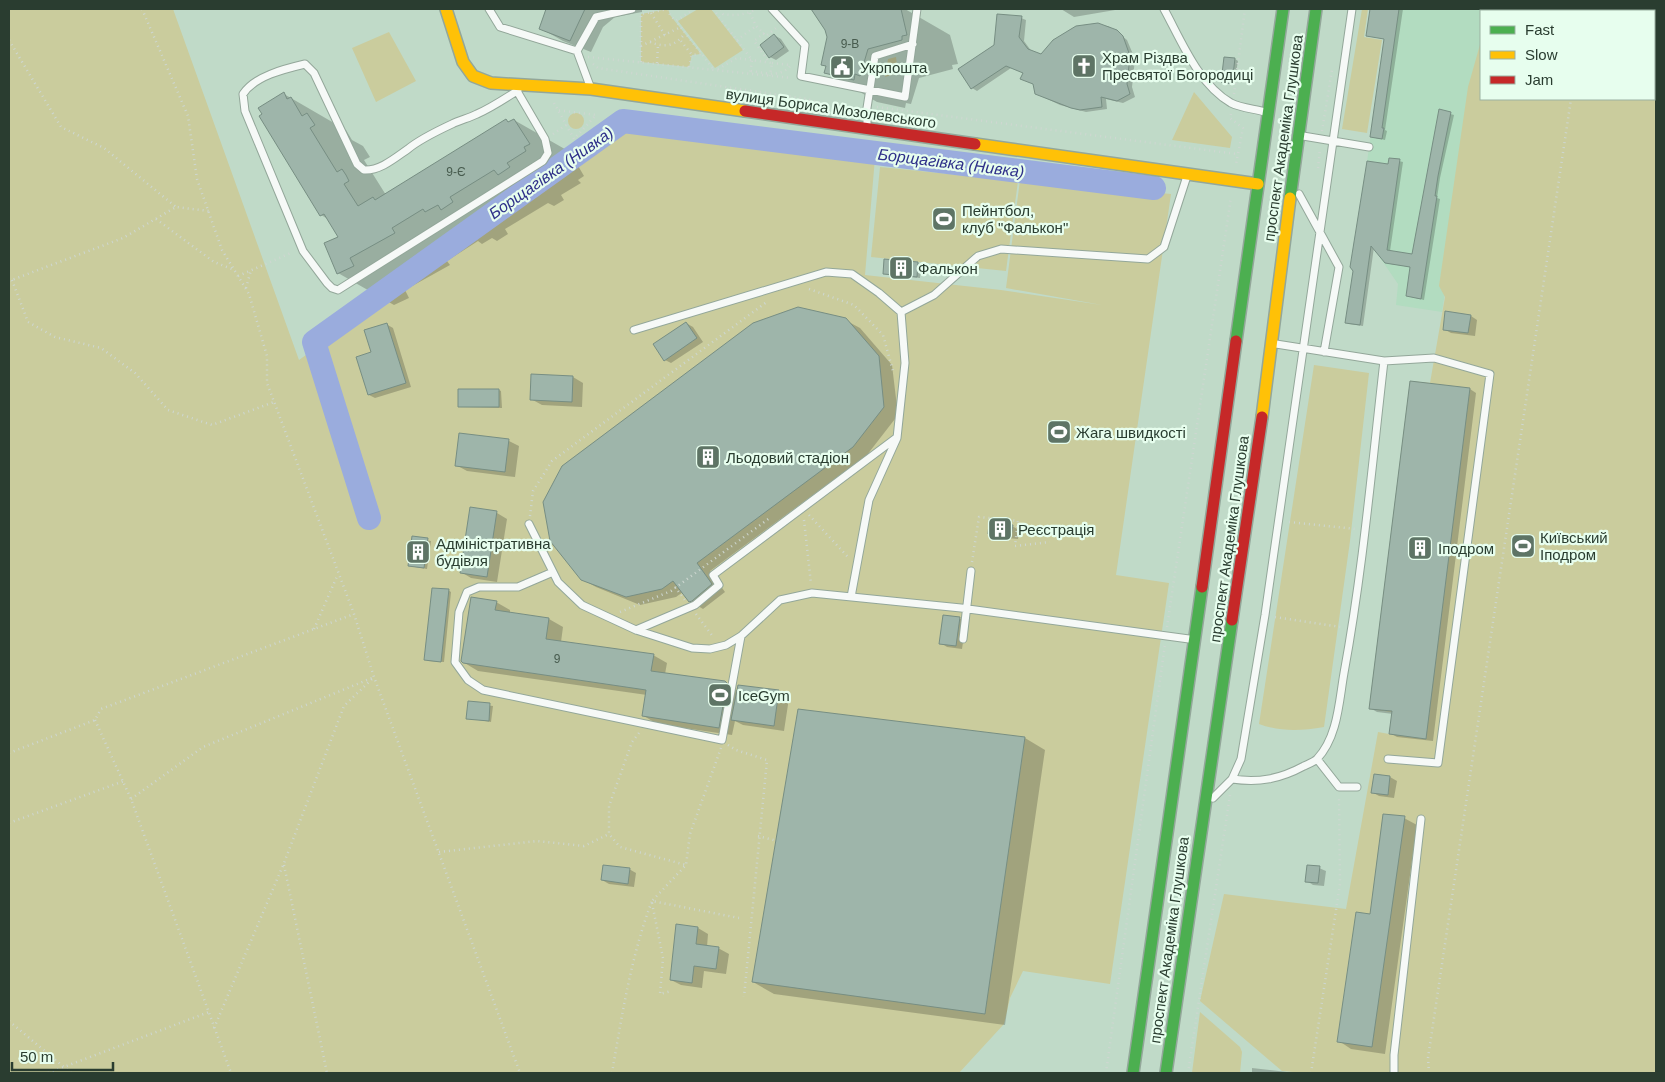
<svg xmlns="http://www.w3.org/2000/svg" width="1665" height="1082" font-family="Arial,sans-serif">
	<rect width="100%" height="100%" fill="#c0dac8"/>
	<!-- built -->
	<path fill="#b2dcc0" d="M1389,9H1493L1492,11H1481V59L1442,312L1396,305L1398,284L1368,240L1356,238Z"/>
	<!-- green -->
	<path fill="#cacc9d" d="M9,9H173L299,360L625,125L875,158L865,275L1001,290L1102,305L1006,288L1020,180L1171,194L1116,575L1169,583L1110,984L1023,971L1010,998L1004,1024L959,1073H9Z
		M668,9L670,15L701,54L692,55L689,67L641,62V14Z
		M698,9H711L743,50L715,68L678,21Z
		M1362,9H1368L1364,37L1382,40L1367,133L1342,129Z
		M1491,9H1656V1073H1304L1282,1071L1200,1001L1224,894L1346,909L1378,732L1389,734L1392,712L1369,709L1410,381L1430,383L1445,297L1439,286L1468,87L1481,41V99H1654V11H1490Z
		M389,32L416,81L376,102L352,48Z
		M896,57L898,73L885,77L888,59Z
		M1194,92L1232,137L1230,148L1172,140Z
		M568 121a8 8 0 1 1 16 0a8 8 0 1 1-16 0Z
		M880,167L1018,181L1006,271L871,257Z
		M1314,365L1369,373L1350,541L1324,727C1301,731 1281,732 1259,724Z
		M1200,1012L1240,1047L1242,1052L1240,1073H1192Z"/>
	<!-- shadow -->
	<path fill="#0003" d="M547,9H642V12L615,17L603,27L591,52L563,41L540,28Z
		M811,9H905L950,35L958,64L952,65L953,69L919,78L911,104L906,103L905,108L877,102L826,72L827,67L822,65L828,37L826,29Z
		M1061,9H1121L1074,17Z
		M1371,9H1403L1385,130L1387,131L1385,140L1371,137L1385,39L1367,35Z
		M1021,18L1026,20L1024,41L1032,52L1041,55L1086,25L1108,26L1113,29L1127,40L1135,59L1132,87L1135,97L1123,103L1106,99L1107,109L1086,112L1060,105L1039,95L1034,90V84L1024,73L1011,68L977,91L972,88L995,45Z
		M774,35L781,39L789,51L776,60L770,57Z
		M1235,59L1238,61L1234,84L1225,83L1222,81Z
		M284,94L346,130L352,140L363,146L370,157L364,160L386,195L506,121L510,123L514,120L570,152L584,176L578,180L581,183L561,195L564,200L554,206L548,203L505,229L508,234L497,241L492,238L482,244L478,241L447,261L450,265L405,290L409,298L394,305L338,273L339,238L328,219L321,215Z
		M1440,111L1454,115L1440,178L1437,198L1440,199L1424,300L1407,296L1411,267L1390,264L1374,247L1363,326L1349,324L1346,322L1390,159L1403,162L1390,251L1413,255Z
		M918,263L921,265L920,278L884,274Z
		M1471,316L1477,320L1475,336L1451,333L1444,329Z
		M845,320L860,328L892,365L898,415L867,455L710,571L725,592L703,609L690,601L683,592L676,597L640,605L596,587L582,579Z
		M686,323L693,327L703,342L671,363L665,360Z
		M386,324L393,328L411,387L375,398L369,395L372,353Z
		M573,377L583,383L582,407L542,405L531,399Z
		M1470,389L1476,393L1433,741L1397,737L1390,733L1393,714L1377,712L1370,708Z
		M499,390L501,391L502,408L459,407Z
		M509,441L519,446L515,477L467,471L456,465Z
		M471,509L497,513L507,519L497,582L471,578L461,572Z
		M1012,526L1019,530L1018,539L996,537L989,533Z
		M413,538L431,541L427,569L409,566Z
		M448,590L451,592L444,662L428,661L426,659Z
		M496,602L510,610V614L549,619L563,627L561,642L653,655L667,663L665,674L727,684L738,691L779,692L789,698L784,731L743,725L735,721L732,735L657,724L644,716L647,695L478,671L463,662Z
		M959,618L966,622L962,649L947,647L941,643Z
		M469,703L493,706L491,722L467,718Z
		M1025,738L1045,750L1005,1025L774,994L753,982Z
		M1375,775L1390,777L1397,781L1394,798L1379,796L1372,792Z
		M1404,818L1417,825L1385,1054L1351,1049L1339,1041L1371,915Z
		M1319,868L1326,871L1324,886L1313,885L1307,881Z
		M629,869L636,873L634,887L609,884L602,880Z
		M677,926L698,928L708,934L707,947L718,948L729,954L726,974L704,971L702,988L681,985L671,980Z
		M1252,1068L1295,1073H1252Z"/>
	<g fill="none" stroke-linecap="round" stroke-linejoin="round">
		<!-- river -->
		<path stroke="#9aacdd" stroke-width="24" d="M369,518L314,342L623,121L1154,188"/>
	</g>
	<!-- building -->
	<path fill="#9eb5aa" stroke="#778e83" d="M546,9H585L570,41L539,29Z
		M811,9H901L907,35L902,36V40L868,49L860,76L855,74L854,80L824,73L826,66L821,65L827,37L825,30Z
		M1370,9H1399L1382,128H1384L1382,139L1370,137L1384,39L1366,36Z
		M997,14L1022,16L1019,37L1028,49L1041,54L1053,40L1076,26L1098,23L1117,30L1123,36L1130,56L1127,84L1130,94L1117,101L1101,97L1102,107L1080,110L1071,108L1035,94L1033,84L1020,79L1023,73L1006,66L971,89L958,69L994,45Z
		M774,34L784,47L769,58L760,45Z
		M1224,57L1235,58L1232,84L1221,82Z
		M284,92L287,99L291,97L302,116L307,113L315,125L310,128L337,172L342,169L346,175L349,181L344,184L358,206L373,197L375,200L506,119L508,122L514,119L530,144L524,147L526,151L507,163L510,167L498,175L494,170L450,197L453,202L441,210L438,205L425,212L423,209L392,228L395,233L350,258L354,266L337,274L324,243L338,237L324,214L320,216L259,116L262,114L258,108Z
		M1439,109L1451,112L1438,176L1435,196H1437L1421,299L1406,296L1410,267L1385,263L1371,246L1360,325L1345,323L1353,271L1350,267L1367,161L1388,164L1389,158L1400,159L1387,250L1412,254Z
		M884,259L918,262L917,277L883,274Z
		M798,307L846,318L879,356L884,407L853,447L697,563L712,584L692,601L689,602L673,581L662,589L626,597L581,580L550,541L543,502L562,466L753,323Z
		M1445,311L1471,315L1468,333L1443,330Z
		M686,322L697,338L664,361L653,344Z
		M387,323L406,383L368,395L356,357L371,352L364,330Z
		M531,374L573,376L572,402L530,400Z
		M1410,381L1470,388L1426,739L1389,734L1392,711L1369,709Z
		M458,389H499V407H458Z
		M459,433L509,439L505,472L455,466Z
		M470,507L497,511L487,577L460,573Z
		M989,523L1013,525L1011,536L988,534Z
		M412,536L428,538L424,568L408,566Z
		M432,588L449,589L441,662L424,660Z
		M471,597L497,601L495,610L549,618L546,639L654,654L651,671L725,681L727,683L719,728L642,716L646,690L463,663L461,661Z
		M943,615L960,617L956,646L939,644Z
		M738,685L779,690L774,726L731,720Z
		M468,701L490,703L489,721L466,719Z
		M798,709L1025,737L985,1014L752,982Z
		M1374,774L1390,776L1388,795L1371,793Z
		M1383,814L1405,816L1372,1047L1337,1042L1356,912L1370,914Z
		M603,865L630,868L628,884L601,880Z
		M1307,865L1320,866L1318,883L1305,882Z
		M676,924L698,927L696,944L719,947L716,969L694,966L692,983L670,980Z"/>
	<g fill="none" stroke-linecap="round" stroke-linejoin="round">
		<defs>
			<path id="lane" d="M489,9L500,27L577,51L596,17L632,9
				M772,9L805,45L801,76L905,97L917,9
				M1164,9C1181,40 1198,84 1231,103C1241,108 1255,109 1265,112
				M577,51L590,86
				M517,91L545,139L548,153L543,161L338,290L332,288L327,283L303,251L245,111L243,94C255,76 284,69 305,64L314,73L357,164L364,170C380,171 395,158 408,149C420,139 437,131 452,124C460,120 469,118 477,114C491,108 504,99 517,91H518
				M867,127V108L875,56L913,44
				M1303,136L1369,147
				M1299,194L1339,267L1324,352
				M901,312L934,295L978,256L1001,249L1148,259L1164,247L1187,176
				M634,330L826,272L852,274L879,293L901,312L905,363L897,438L869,500L851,597
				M1276,344L1384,361L1434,358L1490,374L1438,763L1388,759
				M529,524L558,582L582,605L636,630L692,648L710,649L726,645L741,636L780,600L812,593L961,608L1189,639
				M553,572L518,587H479L467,592L459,612L455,662L468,680L483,690L722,740L741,636
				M636,630L695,605L719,585L713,575L896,438
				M963,639L971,571
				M1317,759L1339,787H1357
				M1232,779C1259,783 1280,779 1304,766C1308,764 1314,762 1317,759C1338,737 1339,701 1344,673C1363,570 1372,465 1384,361
				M1213,798L1232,779L1241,759L1265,615L1352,9
				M1394,1073V1055L1421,819"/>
			<path id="fast" d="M1290,198L1316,9
				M1236,341L1283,9
				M1133,1073L1202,587
				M1166,1073L1232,620"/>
			<path id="slow" d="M446,9L463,62L473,76L491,83L591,89L745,111
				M975,144L1258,184
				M1262,417L1290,198"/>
			<path id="jam" d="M745,111L975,144
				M1202,587L1236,341
				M1232,620L1262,417"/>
		</defs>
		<!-- lane casing -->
		<use href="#lane" stroke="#93a79a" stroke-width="9"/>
		<!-- fast casing -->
		<use href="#fast" stroke="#93a79a" stroke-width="14"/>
		<!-- slow casing -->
		<use href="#slow" stroke="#93a79a" stroke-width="14"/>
		<!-- jam casing -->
		<use href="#jam" stroke="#93a79a" stroke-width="14"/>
		<!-- path -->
		<path stroke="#ced7d1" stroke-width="2.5" stroke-dasharray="1 4" stroke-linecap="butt" d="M142,9L188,116L197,179L222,250L249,294L267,356V383L354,614L374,677L520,1073
			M668,9L670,15L676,21
			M694,9L676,21L714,70
			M713,9L752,60L750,74
			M721,9L723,14C733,16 747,15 756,9
			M1593,11L1594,9
			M651,13L665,35
			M750,13L756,26L766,36L776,28
			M764,33L754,41L769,62
			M9,40L61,127L104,148L176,207
			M737,40L756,26
			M681,41L692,55
			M650,42C665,48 676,46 685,33
			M641,46L681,27
			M588,57L792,78
			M641,62V14L668,9
			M657,63L658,45
			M772,63L790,65
			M593,64L598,68L807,99L825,104
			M689,67L692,55L701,54
			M718,69L737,58L772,63L770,76
			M751,71C765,73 781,78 791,65
			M1234,94L1245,9
			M554,103L574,139L596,115L557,110
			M877,107L1237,154
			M1231,114L1230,118L1243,128L1236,164
			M1322,131L1332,70
			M553,134L566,125
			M1318,168L1320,149
			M156,219L214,262L232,269
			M238,276L293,252
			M12,280L28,322L55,337L101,348L135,373L168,410L212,425L274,402
			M9,281L123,238L176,207L209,211
			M246,288L251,270
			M809,289L854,305L883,335L893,371
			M809,515L848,557
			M530,516L533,491L552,461L768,301
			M804,520L811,584
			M1289,522L1356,529
			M972,562L979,517L1018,521L1015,546L1050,542
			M675,587L685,600
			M620,612L671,591L771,517
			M696,614L714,638
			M1275,617L1341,627
			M1167,627L1231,197
			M314,629L338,574
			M95,720L131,799L231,1073
			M639,733L632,742L609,806V834L620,847L686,865
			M728,745L736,750L767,760L744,997
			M721,748L690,834L686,865L652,901L739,918
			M9,753L95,720L101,709L354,614
			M131,799L203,747L372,678
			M9,823L124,781
			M758,836L777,841
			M439,852L537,841L584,846L609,834
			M284,865L327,1073
			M652,903L663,958L660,994L671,991
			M9,1021L71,1073
			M214,1028L284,863L344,706L374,677
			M48,1073L209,1012
			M612,1073C622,1015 631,956 652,901
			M1106,1073L1165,644
			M1188,1073L1230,795
			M1311,1073L1340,884L1339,797
			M1429,1073L1428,1058L1571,99"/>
		<!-- lane -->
		<use href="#lane" stroke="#f6f9f7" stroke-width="7"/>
		<!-- fast -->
		<use href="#fast" stroke="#4caf50" stroke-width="11"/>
		<!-- slow -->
		<use href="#slow" stroke="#ffc107" stroke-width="11"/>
		<!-- jam -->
		<use href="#jam" stroke="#c62828" stroke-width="11"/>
	</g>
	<!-- icons -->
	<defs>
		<symbol id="church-square" viewBox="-11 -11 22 22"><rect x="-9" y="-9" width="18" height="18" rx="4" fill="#5e7465" stroke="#e7feee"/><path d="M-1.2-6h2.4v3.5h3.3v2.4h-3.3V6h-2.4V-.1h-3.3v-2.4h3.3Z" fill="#fff"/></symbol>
		<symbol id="civic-square" viewBox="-11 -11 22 22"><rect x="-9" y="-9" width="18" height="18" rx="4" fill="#5e7465" stroke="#e7feee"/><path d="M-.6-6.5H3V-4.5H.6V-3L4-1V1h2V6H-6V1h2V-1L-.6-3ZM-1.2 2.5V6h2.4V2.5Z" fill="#fff"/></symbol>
		<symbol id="stadium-square" viewBox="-11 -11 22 22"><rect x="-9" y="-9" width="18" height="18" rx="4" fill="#5e7465" stroke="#e7feee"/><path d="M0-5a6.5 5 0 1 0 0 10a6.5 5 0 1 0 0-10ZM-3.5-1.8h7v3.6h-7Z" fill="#fff"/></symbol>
		<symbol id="building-square" viewBox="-11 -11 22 22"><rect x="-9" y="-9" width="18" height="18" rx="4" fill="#5e7465" stroke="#e7feee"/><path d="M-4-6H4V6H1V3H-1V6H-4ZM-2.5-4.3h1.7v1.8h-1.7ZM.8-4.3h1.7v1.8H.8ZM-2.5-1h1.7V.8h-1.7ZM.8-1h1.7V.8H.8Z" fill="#fff"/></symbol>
	</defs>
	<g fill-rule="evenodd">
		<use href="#church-square" x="1070" y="52" width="28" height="28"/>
		<use href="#civic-square" x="828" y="53" width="28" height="28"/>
		<use href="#stadium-square" x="930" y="205" width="28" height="28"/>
		<use href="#building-square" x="887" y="254" width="28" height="28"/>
		<use href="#stadium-square" x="1045" y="418" width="28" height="28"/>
		<use href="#building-square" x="694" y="443" width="28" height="28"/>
		<use href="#building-square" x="986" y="515" width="28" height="28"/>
		<use href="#stadium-square" x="1509" y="532" width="28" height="28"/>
		<use href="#building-square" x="1406" y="534" width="28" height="28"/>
		<use href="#building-square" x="404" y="538" width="28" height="28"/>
		<use href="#stadium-square" x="706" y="681" width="28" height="28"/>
	</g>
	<g text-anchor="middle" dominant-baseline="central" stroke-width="4.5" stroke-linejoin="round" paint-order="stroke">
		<!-- number labels -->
		<g font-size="12" fill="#475b4e">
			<text x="850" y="44">9-В</text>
			<text x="456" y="172">9-Є</text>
			<text x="557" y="659">9</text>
		</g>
		<!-- poi labels -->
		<g font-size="15" fill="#2a3d30" stroke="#e7feee" text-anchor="start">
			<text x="1102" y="57">Храм Різдва<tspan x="1102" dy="17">Пресвятої Богородиці</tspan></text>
			<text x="860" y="67">Укрпошта</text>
			<text x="962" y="210">Пейнтбол,<tspan x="962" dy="17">клуб "Фалькон"</tspan></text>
			<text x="918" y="268">Фалькон</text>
			<text x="1076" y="432">Жага швидкості</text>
			<text x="726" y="457">Льодовий стадіон</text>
			<text x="1018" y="529">Реєстрація</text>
			<text x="1540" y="537">Київський<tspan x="1540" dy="17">Іподром</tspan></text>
			<text x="436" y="543">Адміністративна<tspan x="436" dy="17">будівля</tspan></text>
			<text x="1438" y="548">Іподром</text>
			<text x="738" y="695">IceGym</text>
		</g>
		<!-- street labels -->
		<g font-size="15" fill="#2a3d30" stroke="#e7feee">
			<text transform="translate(831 108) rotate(8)">вулиця Бориса Мозолевського</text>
			<text transform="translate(1283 138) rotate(-82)">проспект Академіка Глушкова</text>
			<text transform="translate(1229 539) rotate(-82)">проспект Академіка Глушкова</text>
			<text transform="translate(1169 940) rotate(-82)">проспект Академіка Глушкова</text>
		</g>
		<!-- water labels -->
		<g font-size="16" font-style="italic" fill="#2e3089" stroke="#e7feee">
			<text transform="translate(951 163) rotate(7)">Борщагівка (Нивка)</text>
			<text transform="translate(551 173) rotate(-35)">Борщагівка (Нивка)</text>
		</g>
	</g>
	<!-- border -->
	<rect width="1665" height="1082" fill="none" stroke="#2a3d30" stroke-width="20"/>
	<!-- legend -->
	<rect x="1480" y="10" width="175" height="90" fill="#e7feee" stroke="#9bb1a2"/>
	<rect x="1490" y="26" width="25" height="8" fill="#4caf50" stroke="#9bb1a2"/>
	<text x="1525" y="35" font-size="15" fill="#2a3d30">Fast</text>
	<rect x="1490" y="51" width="25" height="8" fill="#ffc107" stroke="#9bb1a2"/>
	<text x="1525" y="60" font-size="15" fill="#2a3d30">Slow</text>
	<rect x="1490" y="76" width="25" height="8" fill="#c62828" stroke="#9bb1a2"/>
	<text x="1525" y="85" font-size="15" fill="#2a3d30">Jam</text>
	<!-- scale -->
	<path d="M12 1062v8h101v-8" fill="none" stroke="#2a3d30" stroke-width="2.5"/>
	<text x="20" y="1062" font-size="15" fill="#2a3d30" stroke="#e7feee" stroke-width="4" paint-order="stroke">50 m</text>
</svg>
